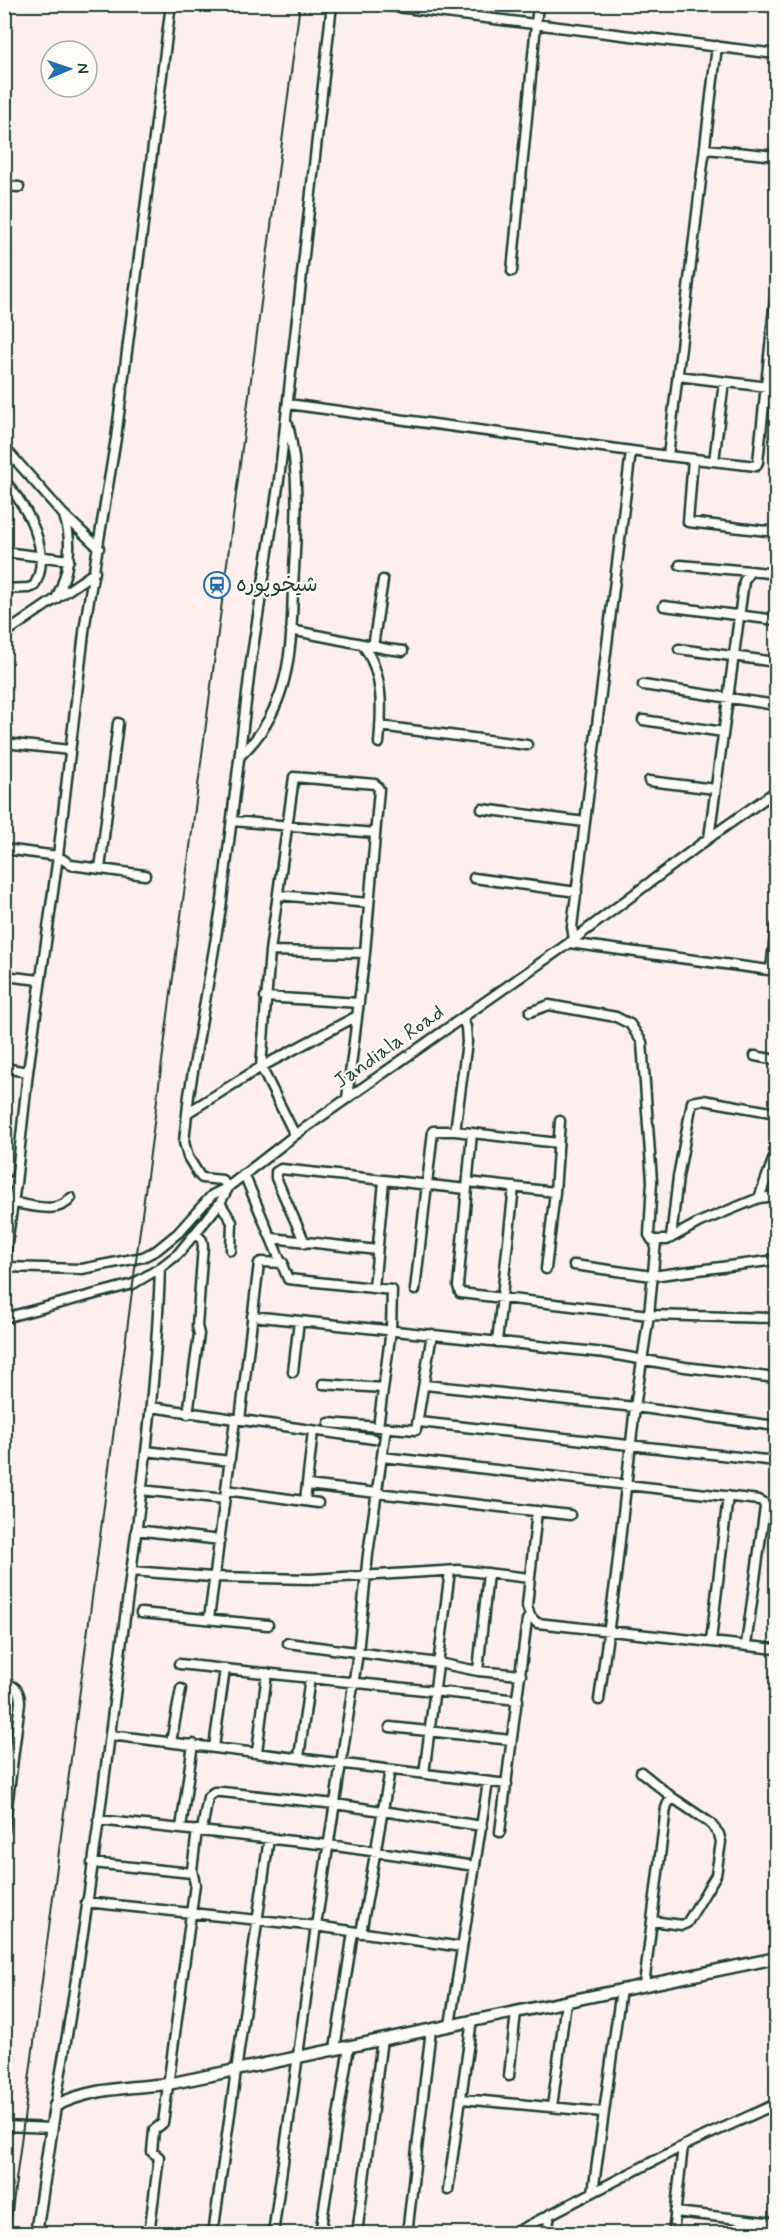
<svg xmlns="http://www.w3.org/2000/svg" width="781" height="2238" font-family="Mynerve,'Playpen Sans Arabic',sans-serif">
	<rect width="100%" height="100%" fill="#fdf0ec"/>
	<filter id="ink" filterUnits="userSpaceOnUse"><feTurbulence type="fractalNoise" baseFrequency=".0167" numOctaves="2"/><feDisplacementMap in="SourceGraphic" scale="12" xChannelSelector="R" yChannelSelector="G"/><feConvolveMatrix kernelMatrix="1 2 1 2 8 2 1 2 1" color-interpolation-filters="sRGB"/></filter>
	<g filter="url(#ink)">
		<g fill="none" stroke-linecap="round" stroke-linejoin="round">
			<defs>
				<path id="minor" d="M373,4L776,54
					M706,149L776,156
					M4,186L19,187
					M4,258H6
					M512,271L538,4
					M678,376L776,388
					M288,404L668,456L756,466L758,462L776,289
					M4,447L63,514L99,548
					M668,456L717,46
					M693,459L688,522L776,532
					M714,461L724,382
					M4,480C26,506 54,552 34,586L28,588L4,589
					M4,552L69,560
					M680,565L750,571
					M56,599C69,572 74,545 64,516
					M664,606L776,620
					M291,630L387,649L403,651
					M4,634L95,572
					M363,645C384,674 382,709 379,743
					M373,647L383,580
					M679,649L776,662
					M643,685L776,705
					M643,720L723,732
					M380,726L527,745
					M4,743L70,750
					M240,756C259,738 273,716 281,691C292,657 292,622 293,587C296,533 301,477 288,424
					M649,781L715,789
					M482,809L585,822
					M232,821L375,833
					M709,838L744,581L750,571L776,574
					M4,849L58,856L71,865L145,875
					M100,869L118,723
					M474,878L577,892
					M278,895L369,903
					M574,940L572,927L631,451
					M569,943L776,971
					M270,951L365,953
					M771,970L776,926
					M4,976L40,980
					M265,997L359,1003
					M530,1012L549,1005L616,1017L630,1024L642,1042L652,1181L649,1235L652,1240H667L700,1222L759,1198L776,1196
					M755,1056L776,1060
					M4,1068L28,1072
					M187,1113L261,1067L357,1016
					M455,1131L467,1042L466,1027L462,1018
					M472,1133L458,1286L460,1293L649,1315L776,1318
					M295,1135L261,1067L270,951L294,777L375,784L379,789L365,953L347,1098
					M244,1174L288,1279L392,1290L391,1330L378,1427
					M4,1181L16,1183
					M468,1182L555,1192
					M228,1187L222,1180L202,1178L199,1175L188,1157L184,1142L189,1095L221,908L251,661L279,480L332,4
					M759,1198L776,1152
					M13,1203C32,1205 58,1215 71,1198
					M220,1203L232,1222L231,1250
					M272,1238L377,1250
					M671,1238L678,1177L692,1102L703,1100L776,1113
					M305,1243L276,1178V1172L281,1169L467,1189
					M4,1263L16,1183L28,1072L58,856L85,624L116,438L171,4
					M574,1265L652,1276L776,1260
					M4,1267L82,1269L143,1257L157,1250L178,1233L212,1195L228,1187L295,1135L569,943L709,838L776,791
					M546,1269L555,1192L560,1121
					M374,1288L384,1181
					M415,1290L433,1131H455L558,1143
					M252,1316L605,1353L685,1367L776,1378
					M4,1318L133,1284L160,1268L178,1254L220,1203L228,1188
					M497,1342L514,1187
					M293,1372L299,1321
					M323,1384L383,1388
					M425,1385L635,1407L776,1426
					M151,1407L374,1439
					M188,1414L199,1334L197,1326L203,1246L202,1240L196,1234
					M240,1420L259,1263L261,1262L283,1263
					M419,1422L776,1461
					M329,1423L416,1430L432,1334
					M146,1451L230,1461
					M382,1457L759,1500L763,1502L765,1507L746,1645
					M307,1485L570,1515
					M141,1490L225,1499
					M226,1490L318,1503
					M305,1501L313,1431
					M537,1511L527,1606L530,1616L537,1623L776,1649
					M136,1530L220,1540
					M131,1571L212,1577L311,1579L459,1570L530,1578
					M141,1613L268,1625
					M209,1619L235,1420
					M711,1641L728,1496
					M288,1643L438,1663L478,1671L521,1675
					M179,1664L518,1700
					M478,1671L488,1573
					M4,1684C17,1685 20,1692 20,1703L4,1831
					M599,1700L616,1576L635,1407L649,1315L656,1241
					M390,1727L511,1740
					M110,1735L507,1784
					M171,1742L181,1689
					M214,1747L225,1669
					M257,1752L267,1673
					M299,1757L310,1678
					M641,1772L673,1798L710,1823L719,1834L721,1842L716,1875L687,1923L682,1925L652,1921
					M424,1774L450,1571
					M98,1820L329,1845L475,1866
					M181,1828L193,1744
					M202,1830L208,1797L214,1792H222L335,1804L482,1826
					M500,1832L527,1620L530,1616
					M92,1863L192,1873
					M86,1902L316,1926L462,1947
					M361,1933L390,1770
					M644,1985L666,1808L668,1803L673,1798
					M450,2025L488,1782
					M335,2049L353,1932
					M509,2076L516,2012
					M462,2099L603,2112
					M55,2106C82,1954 102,1801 121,1647C138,1521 156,1395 160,1268
					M552,2107L566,2002
					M4,2126L52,2128
					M448,2190L472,2020
					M593,2192L621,1989
					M675,2212L776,2223
					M149,2234L159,2157L152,2152L154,2130L163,2123L195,1884L192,1870L197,1830
					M213,2234L269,1838
					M273,2234L316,1926L358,1653L368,1554L386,1428
					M320,2234L349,2046
					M357,2234L382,2039
					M407,2234L431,2029
					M512,2234L683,2146L776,2104
					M547,2234L550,2214
					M673,2234L683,2146"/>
				<path id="major" d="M36,2234L55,2106C90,2088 129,2088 168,2084L776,1958"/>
			</defs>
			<!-- minor casing -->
			<use href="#minor" stroke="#1f3d34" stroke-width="13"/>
			<!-- major casing -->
			<use href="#major" stroke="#1f3d34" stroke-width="15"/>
			<!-- minor -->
			<use href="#minor" stroke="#fdfcf7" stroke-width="8"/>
			<!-- major -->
			<use href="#major" stroke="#fdfcf7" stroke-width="10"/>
			<!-- rail -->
			<path stroke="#1f3d34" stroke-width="2" d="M9,2234L300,4"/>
		</g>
	</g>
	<!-- icons -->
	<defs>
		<symbol id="station-ring" viewBox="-11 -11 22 22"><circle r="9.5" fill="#fdfcf7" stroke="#1f6fb2" stroke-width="1.5"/><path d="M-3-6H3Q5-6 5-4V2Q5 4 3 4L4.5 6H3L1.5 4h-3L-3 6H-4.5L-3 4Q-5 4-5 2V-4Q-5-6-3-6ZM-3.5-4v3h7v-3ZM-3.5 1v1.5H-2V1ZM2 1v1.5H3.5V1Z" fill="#1f6fb2"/></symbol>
	</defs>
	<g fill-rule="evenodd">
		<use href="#station-ring" x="202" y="570" width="30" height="30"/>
	</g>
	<g text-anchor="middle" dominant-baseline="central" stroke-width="4.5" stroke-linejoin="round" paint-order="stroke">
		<!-- poi labels -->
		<g font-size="21" fill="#1f3d34" stroke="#fdfcf7" text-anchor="start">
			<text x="236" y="585">شیخوپورہ</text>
		</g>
		<!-- street labels -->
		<g font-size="21" fill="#1f3d34" stroke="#fdfcf7">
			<text transform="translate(389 1047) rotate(-35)">Jandiala Road</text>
		</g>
	</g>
	<!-- margin -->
	<rect width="781" height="2238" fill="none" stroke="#fdfcf7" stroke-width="24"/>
	<rect x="12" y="12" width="757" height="2214" fill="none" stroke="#1f3d34" stroke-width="2" filter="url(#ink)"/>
	<!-- north arrow -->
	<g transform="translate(69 69) rotate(88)"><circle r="28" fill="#fdfcf7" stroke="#a4b0a9" stroke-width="1.5"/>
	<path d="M0-4.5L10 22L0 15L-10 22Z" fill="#1f6fb2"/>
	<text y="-9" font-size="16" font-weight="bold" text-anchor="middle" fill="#1f3d34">N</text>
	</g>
</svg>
